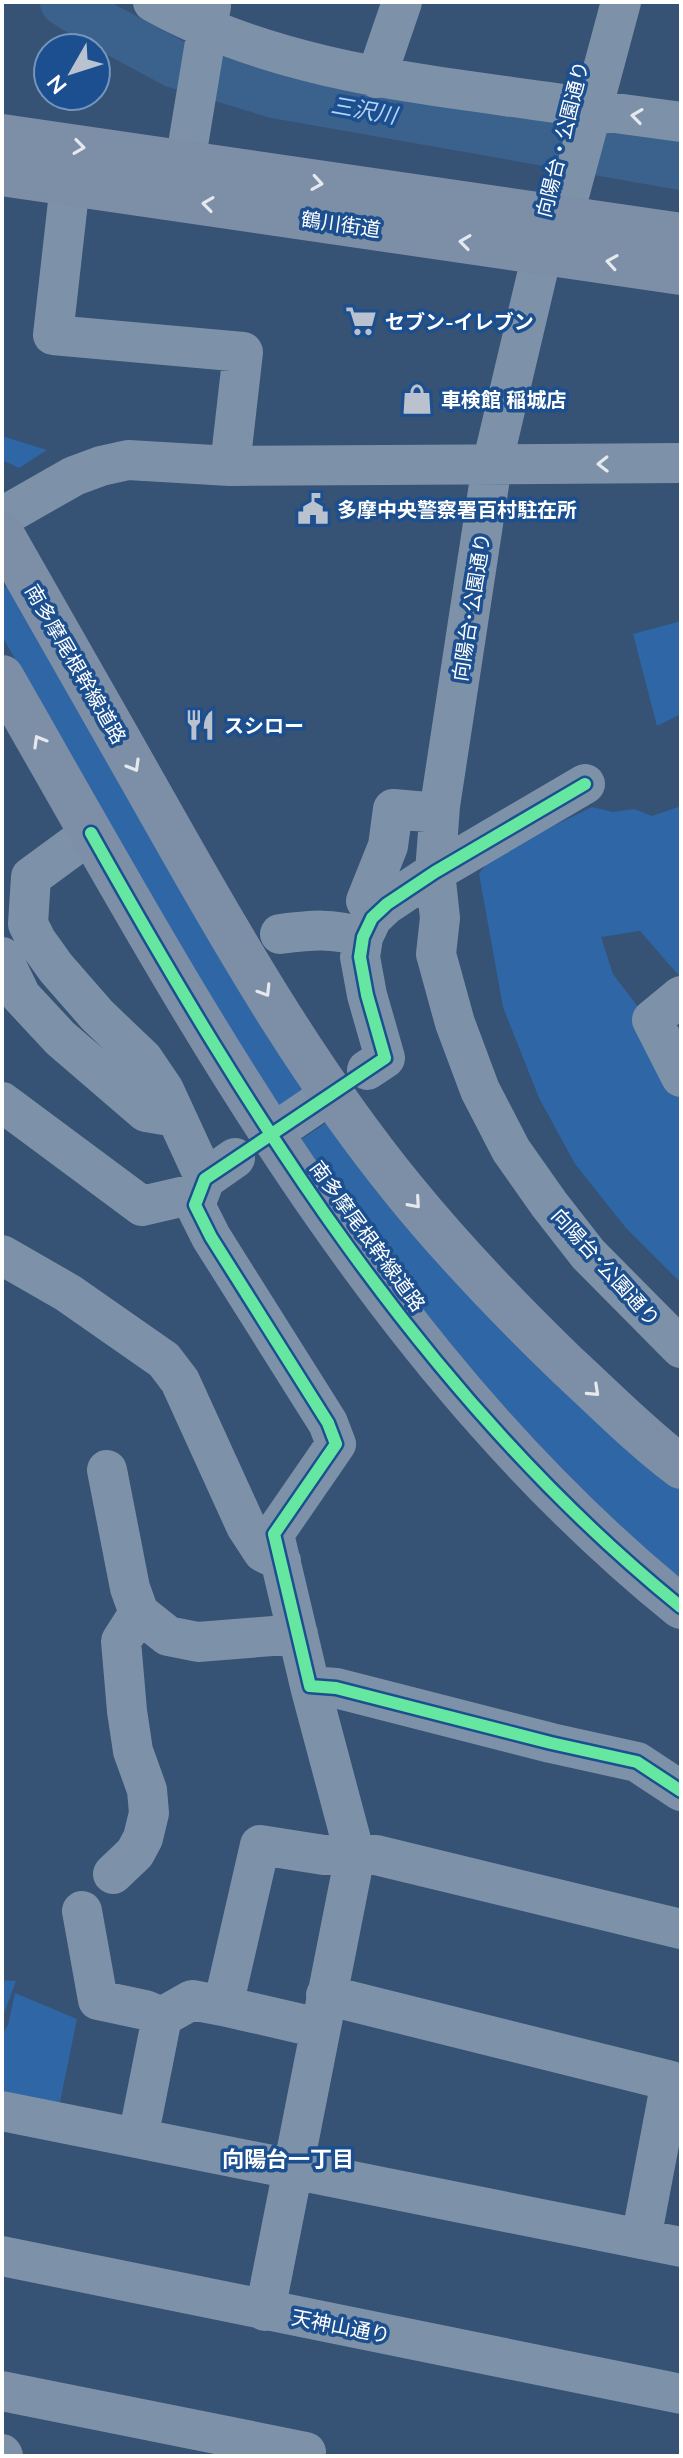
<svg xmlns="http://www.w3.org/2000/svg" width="683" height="2458" font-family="Mulish,'Noto Sans JP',sans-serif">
	<rect width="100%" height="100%" fill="#365274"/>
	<!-- green -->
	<path fill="#2f66a5" d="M2,436L47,450L19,468L2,460Z
		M16,581L312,1087L272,1114L2,636V589Z
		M681,621V714L657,726L633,634Z
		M681,806V978L640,931L601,937L613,974L642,1012L663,1071L681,1098V1283L626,1228L575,1164L539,1098L503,1007L479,874L492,856L592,807L613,812L634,809L652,816Z
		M335,1117L681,1482V1589L514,1435L294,1144Z
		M2,1980L16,1981L2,2019Z
		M15,1993L77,2019L58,2112L2,2101V2033L8,2025Z"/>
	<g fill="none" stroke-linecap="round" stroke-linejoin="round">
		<!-- river -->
		<path stroke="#3b618d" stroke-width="48" d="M64,2L93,20L175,64L274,94L681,166"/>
		<!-- minor -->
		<path stroke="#7d92a8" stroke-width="40" d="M153,2C281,73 427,84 569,105
			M621,2L563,218L542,254L492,465L440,806L435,872L440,918L436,954L455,1023L480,1090L511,1150L549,1204L588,1254L681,1348
			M376,78L402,2
			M593,110L681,122
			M185,163L211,6
			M70,184L53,335L243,352L230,466
			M2,517L74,476L101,466L128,460L230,466L681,463
			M91,833L31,877L28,924L36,940L56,968L97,1015L143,1059L164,1090L205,1179
			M380,910L366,901L388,846L393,809L439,813
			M280,934C313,930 331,928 363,937
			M2,957L21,996L60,1038L146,1112L176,1117
			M681,996L652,1020L681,1077
			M367,1070L385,1058L367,995L360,957L363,937L372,918L387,904L435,872L585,784
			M2,1102L142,1206L198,1193
			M285,1125L319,1102
			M235,1158L205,1179L195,1205L211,1237L328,1423L336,1444L274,1534L310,1686L336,1688L551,1743L637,1762L681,1791
			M2,1255L68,1293L164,1360L180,1381L246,1526L263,1552L281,1561
			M107,1470L130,1588L139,1613L121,1641L127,1711L133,1751L147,1790L149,1813L143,1838L135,1853L113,1874
			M139,1613L168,1636L198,1642L298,1634
			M82,1911L98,2000L145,2010L162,2017L192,2000L223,2006L260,1845L324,1855H376L681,1929
			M326,1995L671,2081L641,2239
			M223,2006L319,2028
			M2,2111L681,2247
			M138,2138L162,2017
			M2,2256L681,2394
			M265,2311L355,1855L310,1686
			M2,2391L306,2452
			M2,2454L3,2456"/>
		<!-- major -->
		<path stroke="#7d8ea7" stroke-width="44" d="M2,136L681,235
			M2,174L681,273
			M2,534C61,636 118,738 176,840C244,960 315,1081 403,1189C454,1252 510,1310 568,1366C605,1400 641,1437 681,1467
			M2,677C193,1011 376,1360 681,1607"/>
		<defs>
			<path id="cycleway" d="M585,784L435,872L387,904L372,918L363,937L360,957L367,995L385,1058L205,1179L195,1205L211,1237L328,1423L336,1444L274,1534L310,1686L336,1688L551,1743L637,1762L681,1791
				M91,833C250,1117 425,1400 681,1607"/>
		</defs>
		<!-- cycleway casing -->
		<use href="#cycleway" stroke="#1b4f8f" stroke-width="17"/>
		<!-- cycleway -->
		<use href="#cycleway" stroke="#66e7a1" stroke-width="12"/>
	</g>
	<!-- one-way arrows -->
	<defs><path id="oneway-chevron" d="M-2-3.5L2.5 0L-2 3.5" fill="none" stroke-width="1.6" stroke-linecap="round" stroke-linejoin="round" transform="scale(2)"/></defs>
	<g stroke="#e5e9ee">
		<use href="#oneway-chevron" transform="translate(637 116) rotate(-172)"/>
		<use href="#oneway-chevron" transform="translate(603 464) rotate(179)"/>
	</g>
	<g stroke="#e5e8ed">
		<use href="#oneway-chevron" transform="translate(79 147) rotate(8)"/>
		<use href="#oneway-chevron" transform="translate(317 183) rotate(9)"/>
		<use href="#oneway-chevron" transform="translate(208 204) rotate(-172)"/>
		<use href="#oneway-chevron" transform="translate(465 242) rotate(-172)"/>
		<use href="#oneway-chevron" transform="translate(612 262) rotate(-171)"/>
		<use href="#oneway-chevron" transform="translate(39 741) rotate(-120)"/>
		<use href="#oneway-chevron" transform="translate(134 766) rotate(60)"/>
		<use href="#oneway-chevron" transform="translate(265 991) rotate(58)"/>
		<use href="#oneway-chevron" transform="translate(415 1203) rotate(49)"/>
		<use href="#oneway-chevron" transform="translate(594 1391) rotate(43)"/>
	</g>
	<!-- icons -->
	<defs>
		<symbol id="supermarket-bare" viewBox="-9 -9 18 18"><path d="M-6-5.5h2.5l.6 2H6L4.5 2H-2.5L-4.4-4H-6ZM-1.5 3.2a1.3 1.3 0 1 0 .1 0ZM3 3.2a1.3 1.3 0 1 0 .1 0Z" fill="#b9c2ce" stroke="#1b4f8f" stroke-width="2.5" paint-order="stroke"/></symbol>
		<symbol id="shop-bare" viewBox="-9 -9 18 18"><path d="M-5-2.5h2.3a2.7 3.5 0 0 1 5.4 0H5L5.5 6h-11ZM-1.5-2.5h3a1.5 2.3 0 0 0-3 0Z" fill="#b9c2ce" stroke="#1b4f8f" stroke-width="2.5" paint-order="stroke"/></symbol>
		<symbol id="civic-bare" viewBox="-9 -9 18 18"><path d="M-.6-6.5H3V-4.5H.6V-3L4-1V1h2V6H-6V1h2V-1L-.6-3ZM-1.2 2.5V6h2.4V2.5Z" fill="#b9c2ce" stroke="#1b4f8f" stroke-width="2.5" paint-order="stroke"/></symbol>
		<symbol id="restaurant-bare" viewBox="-9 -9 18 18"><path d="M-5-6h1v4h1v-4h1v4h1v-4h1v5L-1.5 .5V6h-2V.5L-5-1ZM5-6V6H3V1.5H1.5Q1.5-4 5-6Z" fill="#b9c2ce" stroke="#1b4f8f" stroke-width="2.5" paint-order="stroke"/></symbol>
	</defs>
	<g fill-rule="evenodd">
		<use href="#supermarket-bare" x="339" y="299" width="44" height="44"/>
		<use href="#shop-bare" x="395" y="377" width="44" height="44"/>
		<use href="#civic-bare" x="291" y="487" width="44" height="44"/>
		<use href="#restaurant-bare" x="178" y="703" width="44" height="44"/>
	</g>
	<g text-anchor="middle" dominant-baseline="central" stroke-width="7" stroke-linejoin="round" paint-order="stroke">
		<!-- street labels -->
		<g font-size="20" fill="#fff" stroke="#1b4f8f">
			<text transform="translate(562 139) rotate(-76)">向陽台・公園通り</text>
			<text transform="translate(341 224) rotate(8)">鶴川街道</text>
			<text transform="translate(471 607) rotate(-81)">向陽台･公園通り</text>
			<text transform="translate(76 664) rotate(60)">南多摩尾根幹線道路</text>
			<text transform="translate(368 1236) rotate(54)">南多摩尾根幹線道路</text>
			<text transform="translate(606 1267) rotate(48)">向陽台･公園通り</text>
			<text transform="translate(341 2326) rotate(11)">天神山通り</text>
		</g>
		<!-- poi labels -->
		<g font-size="20" font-weight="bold" fill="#fff" stroke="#1b4f8f" text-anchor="start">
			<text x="385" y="321">セブン-イレブン</text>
			<text x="441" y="399">車検館 稲城店</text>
			<text x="337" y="509">多摩中央警察署百村駐在所</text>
			<text x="224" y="725">スシロー</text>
		</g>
		<!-- water labels -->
		<g font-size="22" font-style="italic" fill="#b5d3f5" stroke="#1b4f8f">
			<text transform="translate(364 110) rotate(10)">三沢川</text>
		</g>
		<!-- neighbourhood labels -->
		<g font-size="22" font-weight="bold" fill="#fff" stroke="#1b4f8f">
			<text x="288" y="2159">向陽台一丁目</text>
		</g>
	</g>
	<!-- border -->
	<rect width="683" height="2458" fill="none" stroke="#ffffff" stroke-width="8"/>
	<!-- north arrow -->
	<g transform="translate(72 72) rotate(231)"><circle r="38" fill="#1b4f8f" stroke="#7695bc" stroke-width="2"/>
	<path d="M0-6L14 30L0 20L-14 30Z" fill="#b9c2ce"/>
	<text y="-12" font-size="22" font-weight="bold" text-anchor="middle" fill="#ffffff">N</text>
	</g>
</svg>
